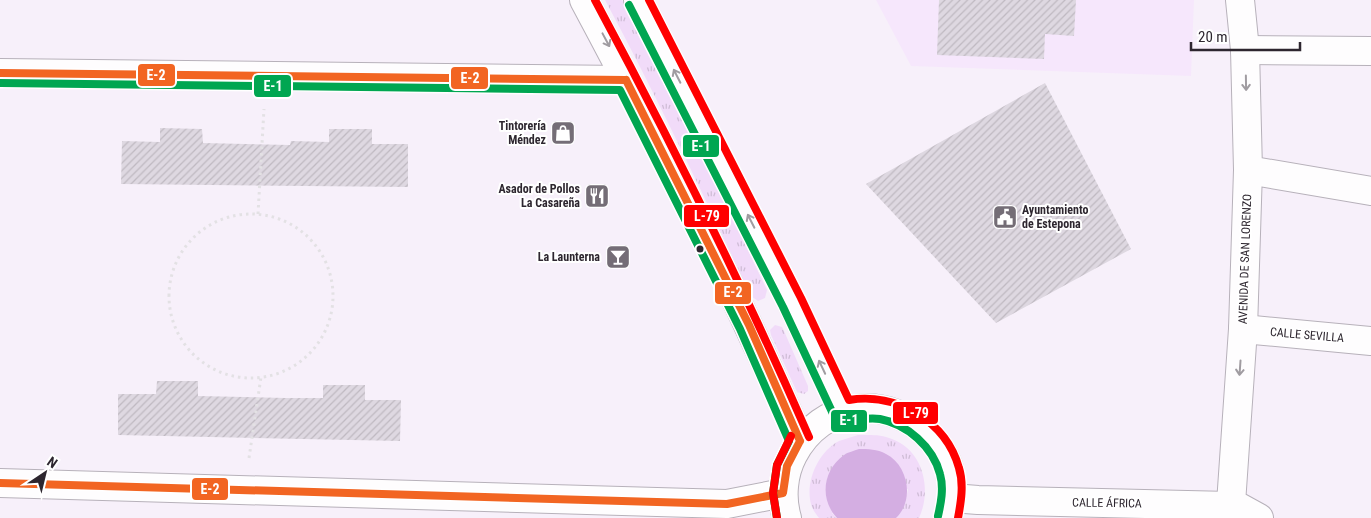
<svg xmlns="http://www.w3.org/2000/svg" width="1371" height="518" font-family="'Roboto Condensed',sans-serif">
	<defs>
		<pattern id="grass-tufts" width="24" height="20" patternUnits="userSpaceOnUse" patternTransform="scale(1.25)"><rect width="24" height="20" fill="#f1dbf9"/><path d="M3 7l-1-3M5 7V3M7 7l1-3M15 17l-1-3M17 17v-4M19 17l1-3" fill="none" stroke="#cfbcd6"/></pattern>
		<pattern id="building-hatch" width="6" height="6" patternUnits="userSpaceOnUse" patternTransform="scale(1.25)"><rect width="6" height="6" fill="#ded8e1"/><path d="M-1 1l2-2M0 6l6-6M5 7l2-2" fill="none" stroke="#bfb9c1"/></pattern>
	</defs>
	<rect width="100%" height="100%" fill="#f7f0fa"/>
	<!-- built -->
	<path fill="#f6e7fc" d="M876,0H1194L1191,76L911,66Z"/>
	<!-- grass -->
	<path fill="url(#grass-tufts)" d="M605,0H622L638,28L695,139L767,290L765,298L758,301L751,296C704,196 657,97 605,0Z
		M775,325L782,327L784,331L808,386V391L804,394L797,392L771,335L770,330Z
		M858,435C870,435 881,434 892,439C924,451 932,490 919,518H896L905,503L908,489L832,513L837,518H819C816,514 812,509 811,504C805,482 818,452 839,441C845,439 852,437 858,435Z"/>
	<!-- water -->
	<path fill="#d4aee2" d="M859,449C868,449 877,449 886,454C908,465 915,500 896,518H837C819,499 823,470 844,455C848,452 854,451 859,449Z"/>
	<!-- building -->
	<path fill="url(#building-hatch)" d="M939,0H1076L1074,36L1045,34L1044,59L937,55Z
		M1045,83L1131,249L996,323L866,184Z
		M160,128L202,129L203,143L290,145L291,141L329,142V129H372V144H408V187L121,184L122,141L160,142Z
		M157,381H198V396L285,398H323V385H365V400H401L400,441L118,435V394H156Z"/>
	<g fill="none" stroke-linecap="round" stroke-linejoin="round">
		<defs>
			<path id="pedestrian" d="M1245,50L1371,51
				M1243,329L1371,341"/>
			<path id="minor" d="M0,73L626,80
				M1248,170L1371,191
				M952,498L978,500L1230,506L1239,507L1259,518
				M1230,518L1243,329L1248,170L1245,50L1240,0"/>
			<path id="tertiary" d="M0,483L727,504L783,493"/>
			<path id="secondary" d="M584,0C661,144 736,291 800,441
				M638,0L792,303L843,411
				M787,518C781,498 783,474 793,455C821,401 888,392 930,437C939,446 948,460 950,473C953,489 951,502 948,518"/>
		</defs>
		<!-- pedestrian casing -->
		<use href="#pedestrian" stroke="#b7b1ba" stroke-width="30"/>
		<!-- minor casing -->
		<use href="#minor" stroke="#b7b1ba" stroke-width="30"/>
		<!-- tertiary casing -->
		<use href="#tertiary" stroke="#b7b1ba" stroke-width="30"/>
		<!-- secondary casing -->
		<use href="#secondary" stroke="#b7b1ba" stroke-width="30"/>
		<!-- path -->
		<path stroke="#e3e1e4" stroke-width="3" stroke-dasharray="2.5 4" stroke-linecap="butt" d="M258,214L264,109
			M169 296a82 82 0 1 1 164 0a82 82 0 1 1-164 0Z
			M249,458L261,377"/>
		<!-- pedestrian -->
		<use href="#pedestrian" stroke="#fefdfe" stroke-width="28"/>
		<!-- minor -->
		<use href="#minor" stroke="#fefdfe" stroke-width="28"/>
		<!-- tertiary -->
		<use href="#tertiary" stroke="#fefdfe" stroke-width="28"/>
		<!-- secondary -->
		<use href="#secondary" stroke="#fefdfe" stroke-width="28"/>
		<defs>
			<path id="bus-1" d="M0,73L626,80
				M626,80L749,325L800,441
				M0,483L727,504L783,493L787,466L800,441"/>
			<path id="bus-2" d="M629,5L783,307L834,416L841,421C855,421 866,417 880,419C907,424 933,447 940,474C944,488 941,503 938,516
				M0,83L620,90L740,329L789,441L777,465L773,493L777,518"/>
			<path id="bus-3" d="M595,0C672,143 744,288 809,437
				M649,0L801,298L849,400C896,392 946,421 959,468C964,484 961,502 958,518
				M777,518L773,493L777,465L791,436"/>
		</defs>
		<!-- bus-1 casing -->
		<use href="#bus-1" stroke="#fff" stroke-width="11"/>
		<!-- bus-2 casing -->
		<use href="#bus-2" stroke="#fff" stroke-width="11"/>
		<!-- bus-3 casing -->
		<use href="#bus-3" stroke="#fff" stroke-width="11"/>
		<!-- bus-1 -->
		<use href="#bus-1" stroke="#f26522" stroke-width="8"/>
		<!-- bus-2 -->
		<use href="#bus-2" stroke="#00a651" stroke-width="8"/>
		<!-- bus-3 -->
		<use href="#bus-3" stroke="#f00" stroke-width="8"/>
	</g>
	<!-- one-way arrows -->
	<defs><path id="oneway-shaft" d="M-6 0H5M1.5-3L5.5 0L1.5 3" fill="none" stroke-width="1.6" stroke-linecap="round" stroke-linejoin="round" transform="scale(1.25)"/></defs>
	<g stroke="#a09ca1">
		<use href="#oneway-shaft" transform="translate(606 40) rotate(62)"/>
		<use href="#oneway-shaft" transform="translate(677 76) rotate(-117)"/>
		<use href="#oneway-shaft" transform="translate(1246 83) rotate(89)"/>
		<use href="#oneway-shaft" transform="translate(751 221) rotate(-117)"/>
		<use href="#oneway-shaft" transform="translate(822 367) rotate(-115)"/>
		<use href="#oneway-shaft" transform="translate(1240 368) rotate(94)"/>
	</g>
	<!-- icons -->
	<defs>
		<symbol id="shop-square" viewBox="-11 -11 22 22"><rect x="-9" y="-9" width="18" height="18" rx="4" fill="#746d76" stroke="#fff"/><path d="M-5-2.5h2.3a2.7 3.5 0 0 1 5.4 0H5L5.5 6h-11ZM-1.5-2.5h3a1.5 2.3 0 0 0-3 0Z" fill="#fff"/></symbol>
		<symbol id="restaurant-square" viewBox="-11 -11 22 22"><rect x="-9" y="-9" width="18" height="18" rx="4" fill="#746d76" stroke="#fff"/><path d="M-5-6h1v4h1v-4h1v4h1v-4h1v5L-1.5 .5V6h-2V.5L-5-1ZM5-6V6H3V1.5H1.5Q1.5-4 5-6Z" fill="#fff"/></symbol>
		<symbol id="civic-square" viewBox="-11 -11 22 22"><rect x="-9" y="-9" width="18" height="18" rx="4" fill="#746d76" stroke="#fff"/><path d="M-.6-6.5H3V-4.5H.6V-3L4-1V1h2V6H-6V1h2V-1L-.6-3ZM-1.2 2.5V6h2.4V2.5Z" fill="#fff"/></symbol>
		<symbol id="bar-square" viewBox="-11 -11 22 22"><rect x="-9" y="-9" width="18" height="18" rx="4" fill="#746d76" stroke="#fff"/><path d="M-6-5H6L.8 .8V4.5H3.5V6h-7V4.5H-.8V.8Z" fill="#fff"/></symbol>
	</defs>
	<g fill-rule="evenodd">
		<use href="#shop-square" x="549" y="119" width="28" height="28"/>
		<use href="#restaurant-square" x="583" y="182" width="28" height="28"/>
		<use href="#civic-square" x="991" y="203" width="28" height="28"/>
		<use href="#bar-square" x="604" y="243" width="28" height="28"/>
	</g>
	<!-- markers -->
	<circle fill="#2d262f" stroke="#fff" stroke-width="2" cx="700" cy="249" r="4.5"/>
	<g text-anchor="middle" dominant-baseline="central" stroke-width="4" stroke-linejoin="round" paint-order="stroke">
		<!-- poi labels -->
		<g font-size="12" font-weight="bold" fill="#2d262f" stroke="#fff" text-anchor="end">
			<text x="546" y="126">Tintorería<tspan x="546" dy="14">Méndez</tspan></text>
			<text x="580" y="189">Asador de Pollos<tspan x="580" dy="14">La Casareña</tspan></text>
			<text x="1022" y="210" text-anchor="start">Ayuntamiento<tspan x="1022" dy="14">de Estepona</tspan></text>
			<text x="600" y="257">La Launterna</text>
		</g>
		<!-- street labels -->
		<g font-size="12" fill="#2d262f" stroke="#fff">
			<text transform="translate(1245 259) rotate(-88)">AVENIDA DE SAN LORENZO</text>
			<text transform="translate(1307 335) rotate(5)">CALLE SEVILLA</text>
			<text transform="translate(1107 503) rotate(1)">CALLE ÁFRICA</text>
		</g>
	</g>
	<g stroke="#fff" stroke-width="2">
		<rect x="137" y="63" width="39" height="24" rx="5" fill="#f26522"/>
		<rect x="450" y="66" width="39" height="24" rx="5" fill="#f26522"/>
		<rect x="253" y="74" width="39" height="24" rx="5" fill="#00a651"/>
		<rect x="682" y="134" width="38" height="24" rx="5" fill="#00a651"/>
		<rect x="683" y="204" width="47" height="24" rx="5" fill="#f00"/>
		<rect x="714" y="281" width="38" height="24" rx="5" fill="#f26522"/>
		<rect x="892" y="401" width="47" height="24" rx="5" fill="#f00"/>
		<rect x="830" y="409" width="38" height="24" rx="5" fill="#00a651"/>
		<rect x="191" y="477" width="38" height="24" rx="5" fill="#f26522"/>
	</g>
	<g font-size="14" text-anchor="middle" font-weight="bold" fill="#fff">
		<text x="156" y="80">E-2</text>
		<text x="470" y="83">E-2</text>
		<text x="273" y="91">E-1</text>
		<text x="701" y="151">E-1</text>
		<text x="707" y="221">L-79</text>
		<text x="733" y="297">E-2</text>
		<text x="916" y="418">L-79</text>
		<text x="849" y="425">E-1</text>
		<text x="210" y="494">E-2</text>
	</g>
	<!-- north arrow -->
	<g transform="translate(45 473) rotate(35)" stroke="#ffffff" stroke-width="4" paint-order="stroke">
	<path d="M0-4L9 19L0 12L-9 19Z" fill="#2d262f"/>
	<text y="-8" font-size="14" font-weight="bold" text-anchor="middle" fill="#2d262f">N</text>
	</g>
	<!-- scale -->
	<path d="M1191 42v8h109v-8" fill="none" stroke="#2d262f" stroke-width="2.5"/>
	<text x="1198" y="42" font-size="15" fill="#2d262f" stroke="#ffffff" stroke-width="4" paint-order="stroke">20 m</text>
</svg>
